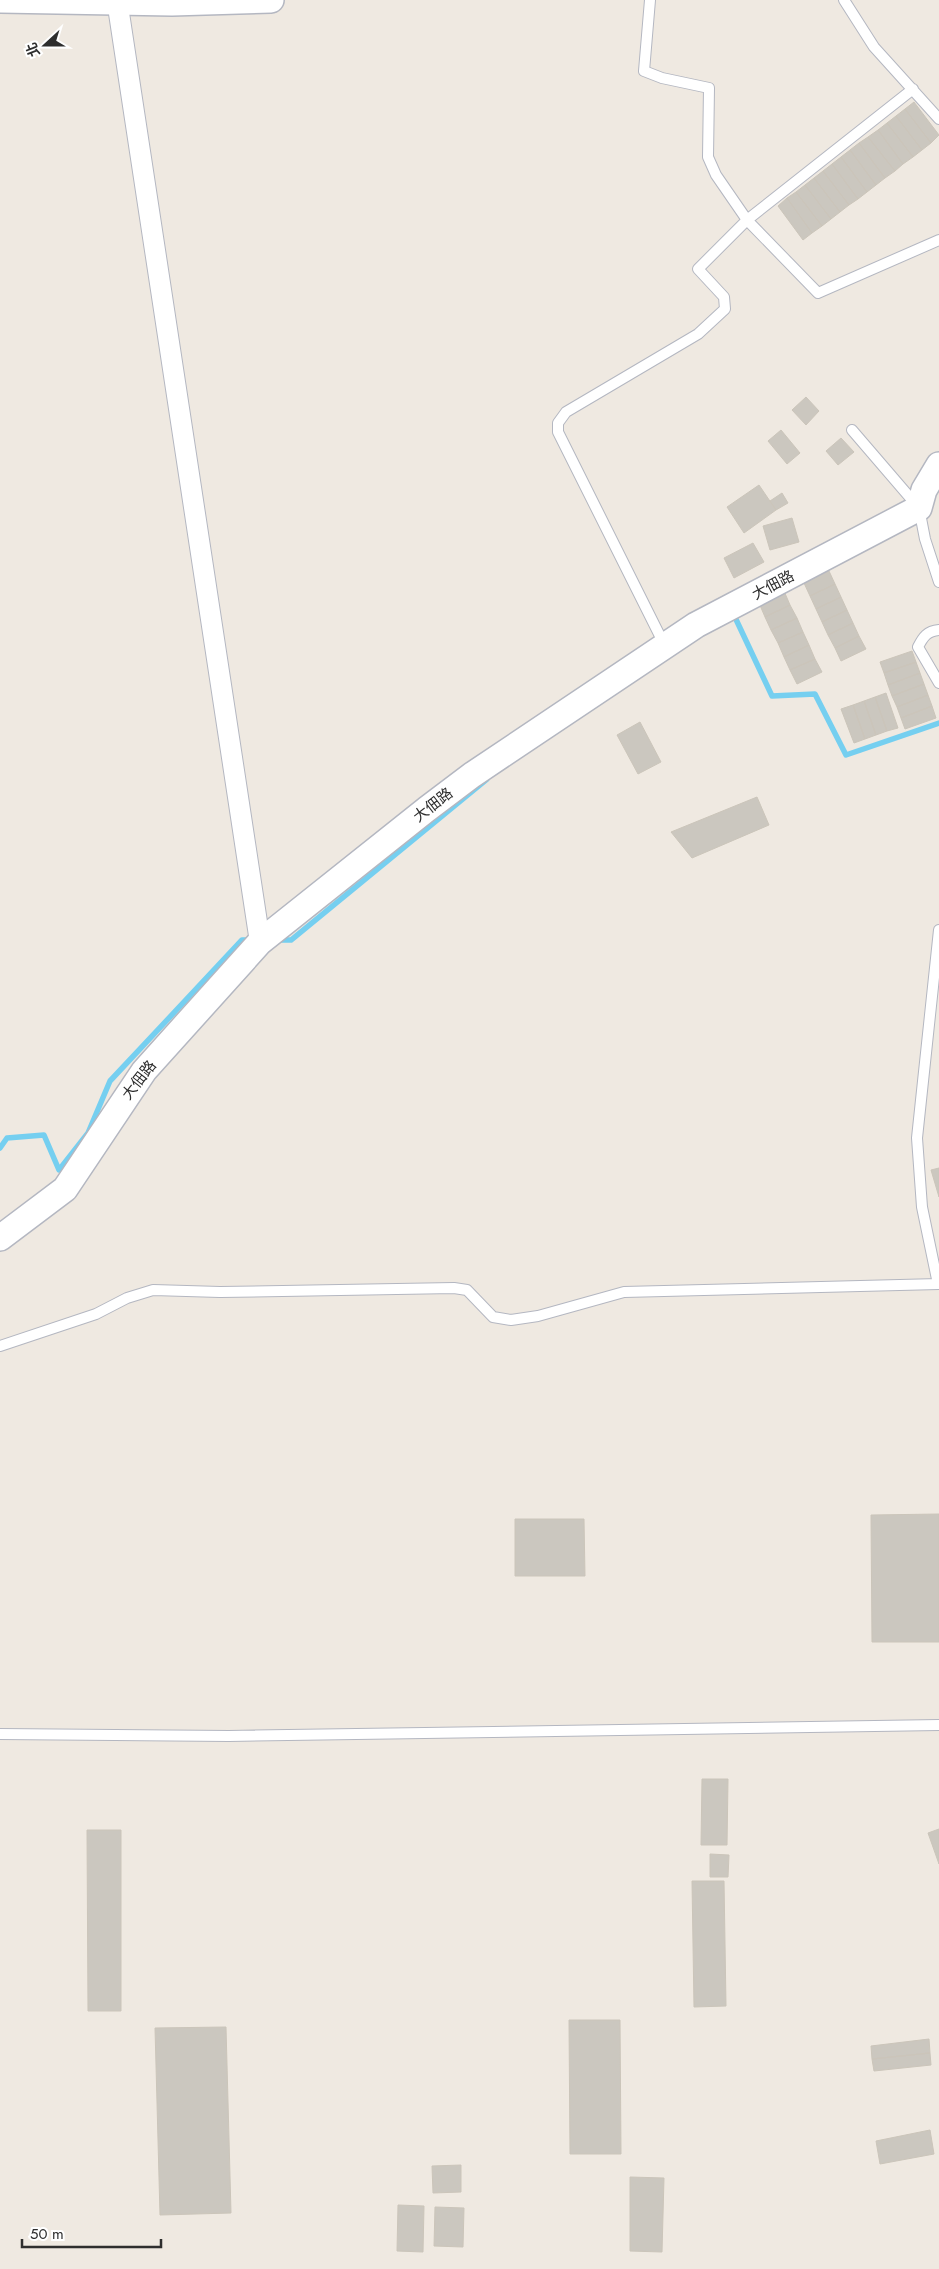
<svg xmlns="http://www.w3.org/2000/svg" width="939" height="2269" font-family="Jost,'Noto Sans TC',sans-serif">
	<rect width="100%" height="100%" fill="#efe9e1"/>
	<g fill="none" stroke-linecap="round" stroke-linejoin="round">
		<!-- stream -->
		<path stroke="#75cff0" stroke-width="5.5" d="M733,613L772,696L815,694L846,755L939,723
			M276,940H291L487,779
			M0,1148L7,1138L44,1135L59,1170L88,1133L110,1081L242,940H252"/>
	</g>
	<!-- building -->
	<path fill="#cbc7bf" stroke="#cbc5ba" d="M914,102L939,135L931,143L905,109Z
		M905,109L931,143L922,150L896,116Z
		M896,116L922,150L913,157L887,123Z
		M887,123L913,157L903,164L878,130Z
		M878,130L903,164L895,171L868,137Z
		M868,137L895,171L885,178L859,143Z
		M859,143L885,178L876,185L850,150Z
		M850,150L876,185L867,192L841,157Z
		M841,157L867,192L858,199L832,164Z
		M832,164L858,199L849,205L823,171Z
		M823,171L849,205L840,212L814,178Z
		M814,178L840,212L831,219L805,185Z
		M805,185L831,219L822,226L796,192Z
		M796,192L822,226L812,233L787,198Z
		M787,198L812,233L803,240L778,206Z
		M806,397L819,411L806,425L792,410Z
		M781,430L800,453L787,464L768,441Z
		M841,438L854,452L838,465L826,451Z
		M759,485L776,510L744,533L727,507Z
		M782,493L788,503L776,510L770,501Z
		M792,518L799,542L770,550L763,526Z
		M753,543L764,562L734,578L724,558Z
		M829,571L835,584L810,596L804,583Z
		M835,584L841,597L816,609L810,596Z
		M784,591L790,605L765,617L759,603Z
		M841,597L847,610L822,622L816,609Z
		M790,605L797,618L771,630L765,617Z
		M847,610L853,623L828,635L822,622Z
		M797,618L803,632L778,643L771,630Z
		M853,623L859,636L835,648L828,635Z
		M803,632L809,645L784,657L778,643Z
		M859,636L866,649L841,661L835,648Z
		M809,645L815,659L790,670L784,657Z
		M912,651L916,662L884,673L880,662Z
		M815,659L822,672L797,684L790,670Z
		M916,662L920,673L888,685L884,673Z
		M920,673L924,684L892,696L888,685Z
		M924,684L928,695L897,707L892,696Z
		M886,693L898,728L887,731L875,697Z
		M928,695L932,706L901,718L897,707Z
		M875,697L887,731L876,735L864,701Z
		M864,701L876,735L865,739L853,705Z
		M853,705L865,739L854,743L841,709Z
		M932,706L936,718L905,729L901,718Z
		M640,722L661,762L638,774L617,735Z
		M757,797L769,825L692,858L671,832Z
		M939,1168V1197L931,1170Z
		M939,1514V1642H872L871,1515Z
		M515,1519H584L585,1576H515Z
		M702,1779H728L727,1845H701Z
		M939,1829V1864L928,1833Z
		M87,1830H121V2011H88Z
		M710,1854L729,1855L728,1877H710Z
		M692,1881H724L726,2006L694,2007Z
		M569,2020H620L621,2154H570Z
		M226,2027L231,2213L160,2215L155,2028Z
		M929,2039L930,2053L872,2059L871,2046Z
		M930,2053L931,2065L874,2071L872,2059Z
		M930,2130L934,2154L880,2164L876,2141Z
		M461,2165V2192L433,2193L432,2166Z
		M630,2177L664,2178L662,2252L630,2251Z
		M398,2205L424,2206L423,2252L397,2251Z
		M435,2207L464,2208L463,2247L434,2246Z"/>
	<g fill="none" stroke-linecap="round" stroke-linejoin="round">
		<defs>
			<path id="service" d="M650,0L644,71L662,78L709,88L708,157L716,175L747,220L818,293L939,240
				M844,0L874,47L939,119
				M852,430L919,508L925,539L939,582
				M939,630C927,631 923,637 918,647L939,683
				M665,646L558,432V423L566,412L698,334L725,309L724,297L698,269L747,220L913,89
				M938,1284L922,1207L917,1138L939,930
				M0,1346L96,1314L127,1298L153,1290L220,1292L454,1288L467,1290L493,1317L511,1320L538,1316L624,1292L939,1284
				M0,1734L229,1736L939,1725"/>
			<path id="minor" d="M117,0L260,942"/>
			<path id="tertiary" d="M0,0L172,3L271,0
				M0,1238L65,1189L144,1071L260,942L427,809L472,775L696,625L919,508L924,490L939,465"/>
		</defs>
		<!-- service casing -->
		<use href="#service" stroke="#b4b7c1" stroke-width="12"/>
		<!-- minor casing -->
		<use href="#minor" stroke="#b4b7c1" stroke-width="22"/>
		<!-- tertiary casing -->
		<use href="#tertiary" stroke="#b4b7c1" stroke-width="28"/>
		<!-- service -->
		<use href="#service" stroke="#fff" stroke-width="10"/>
		<!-- minor -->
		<use href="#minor" stroke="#fff" stroke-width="20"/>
		<!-- tertiary -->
		<use href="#tertiary" stroke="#fff" stroke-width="25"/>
	</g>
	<g text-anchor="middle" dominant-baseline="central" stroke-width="4.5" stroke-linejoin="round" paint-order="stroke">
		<!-- street labels -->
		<g font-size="15" fill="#2e2e2e" stroke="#fff">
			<text transform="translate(773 585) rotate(-28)">大佃路</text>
			<text transform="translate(433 805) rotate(-38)">大佃路</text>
			<text transform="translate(139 1080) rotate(-52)">大佃路</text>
		</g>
	</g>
	<!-- north arrow -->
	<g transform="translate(45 45) rotate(249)" stroke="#ffffff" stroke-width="4" paint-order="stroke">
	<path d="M0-4L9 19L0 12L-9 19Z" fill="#2e2e2e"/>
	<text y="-8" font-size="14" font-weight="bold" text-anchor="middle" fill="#2e2e2e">北</text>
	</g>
	<!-- scale -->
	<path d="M22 2239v8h139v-8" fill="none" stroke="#2e2e2e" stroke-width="2.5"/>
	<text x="30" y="2239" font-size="15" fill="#2e2e2e" stroke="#ffffff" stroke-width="4" paint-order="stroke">50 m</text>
</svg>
